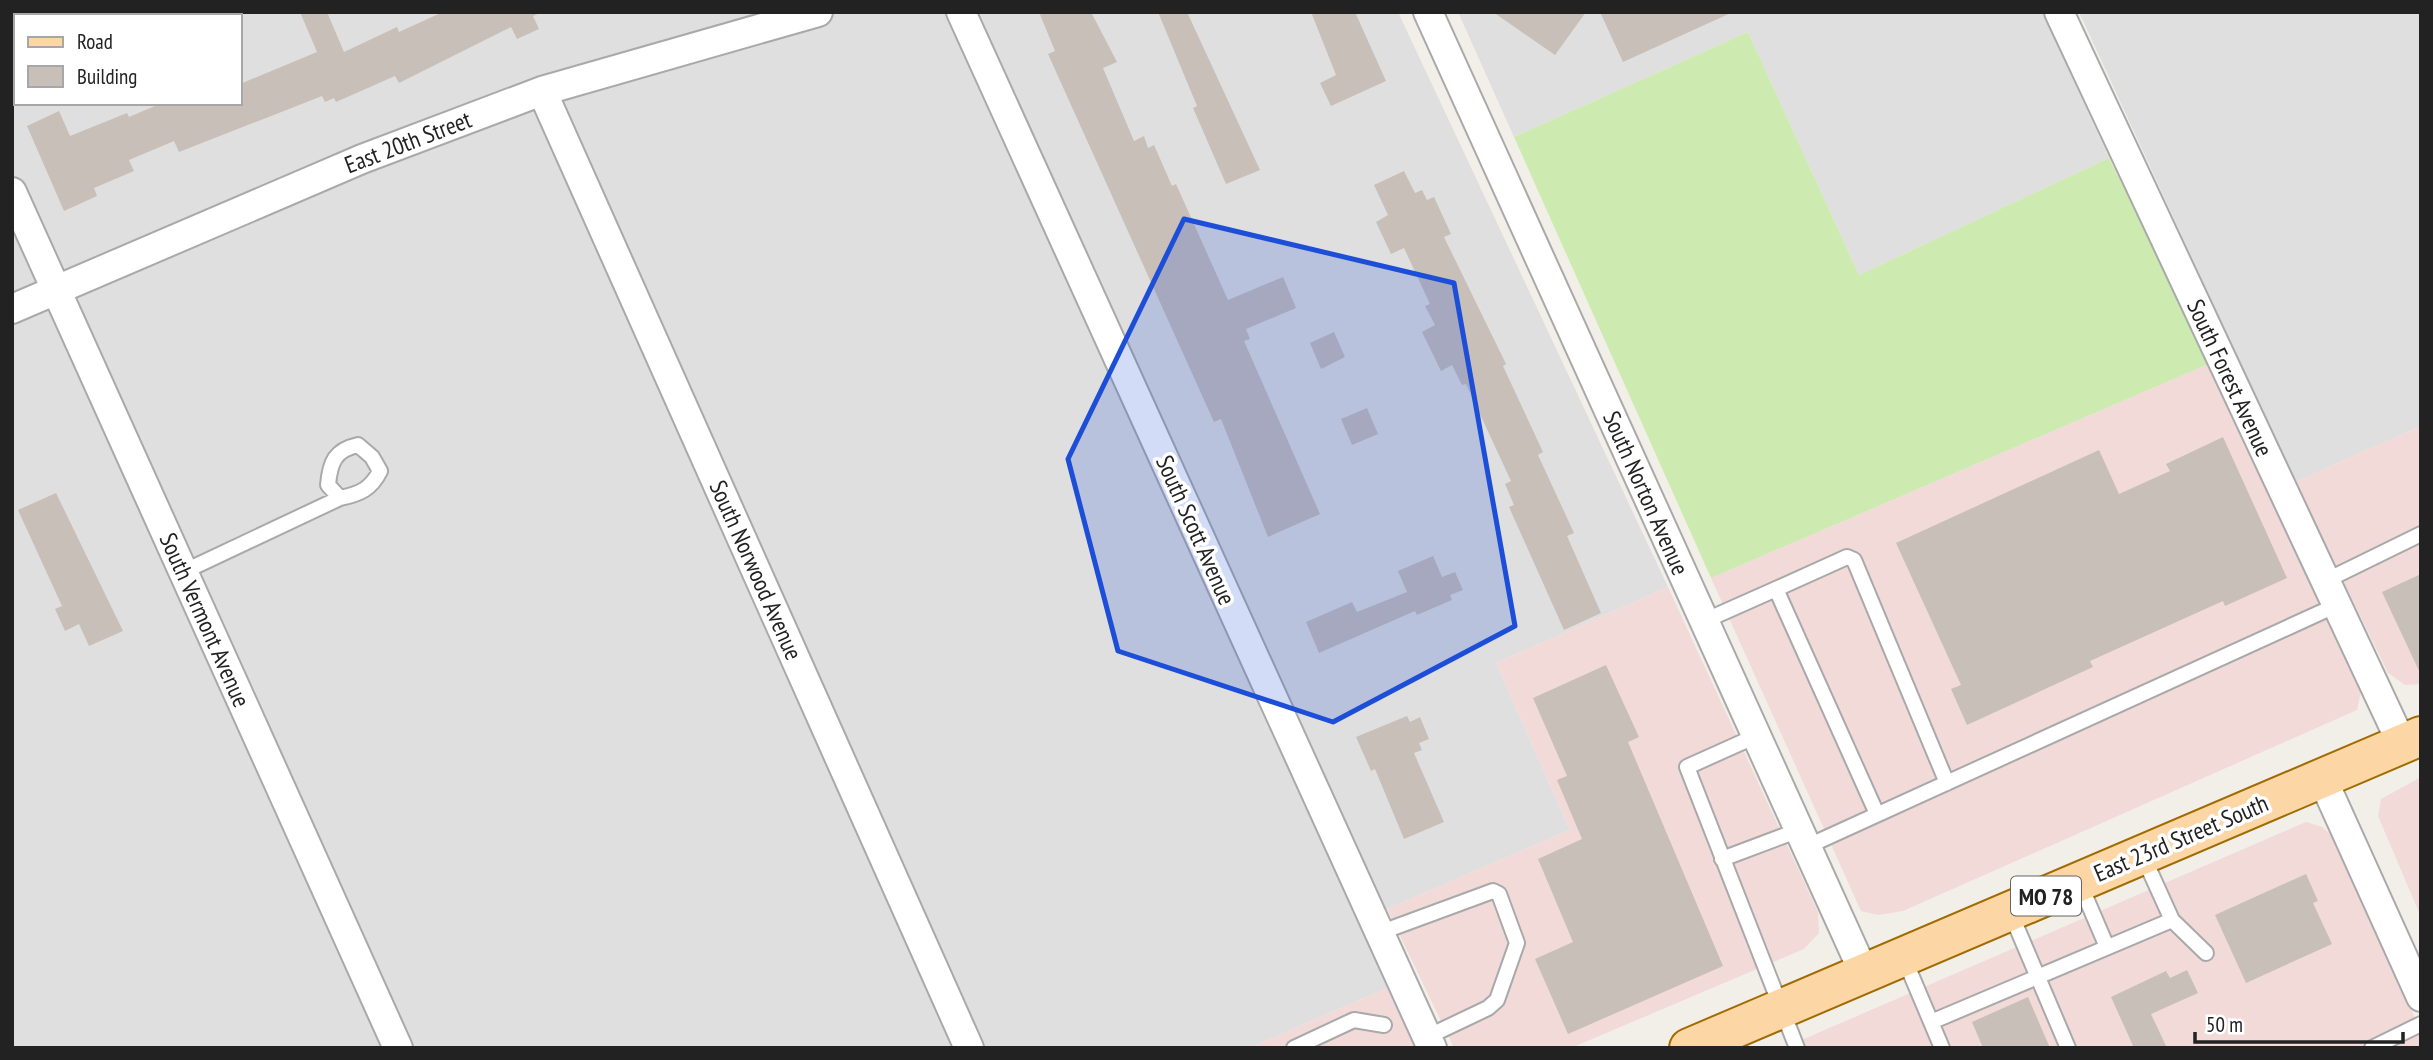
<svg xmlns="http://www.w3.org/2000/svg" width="2433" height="1060" font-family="'PT Sans Narrow',sans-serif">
	<rect width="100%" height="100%" fill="#f2efe9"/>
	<!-- residential -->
	<path fill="#e0dfdf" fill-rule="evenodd" d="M12,12H1398L1668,587L1496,663L1570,830L1387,909L1362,924L1392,986L1249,1048H12ZM16,16H240V103H16Z
		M1458,12H2042L2109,158L1859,275L1748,32L1514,137Z
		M2079,12H2421V426L2295,482Z"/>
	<!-- commercial -->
	<path fill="#f2dad9" d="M2211,363L2355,670L2361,691L2357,710L1903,911L1878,915L1861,911L1711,578Z
		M2421,426V684L2405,685L2388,673L2295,482Z
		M1668,587L1818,912L1819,933L1804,949L1571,1048H1454L1387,909L1570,830L1496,663Z
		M2421,777V917L2378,816L2381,799Z
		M2306,822L2322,827L2338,841L2421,1032V1048H1783Z
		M1392,986L1420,1048H1249Z"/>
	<!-- grass -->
	<path fill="#cdebb0" d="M1748,32L1859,275L2109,158L2211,363L1711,578L1514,137Z"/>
	<!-- building -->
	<path fill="#c7bfb8" d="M300,12H327L344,52L397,27L399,32L443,12H542L533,16L539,29L517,39L511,27L399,83L395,76L336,102L334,98L325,102L322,96L179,152L174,141L129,160L134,171L94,188L97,196L64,211L27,126L59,111L70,136L127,113L129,117L162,103H240V84L317,52Z
		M1039,12H1091L1117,62L1103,68L1134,141L1144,136L1148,148L1154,145L1172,186L1176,184L1228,300L1283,277L1296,308L1246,329L1250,339L1244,341L1320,514L1268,537L1221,419L1214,422L1048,54L1055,51Z
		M1158,12H1187L1260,170L1226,184L1193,108L1197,106Z
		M1311,12H1355L1386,81L1331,106L1320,83L1336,75Z
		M1493,12H1586L1555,55Z
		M1600,12H1733L1623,62Z
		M1404,171L1415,193L1422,190L1427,200L1434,197L1451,234L1444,237L1506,364L1503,366L1543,452L1538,455L1574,533L1567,536L1601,613L1564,630L1509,507L1514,505L1505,484L1511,481L1466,384L1462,385L1452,365L1441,371L1422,332L1435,325L1425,306L1430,304L1404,248L1391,254L1376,222L1388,215L1374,185Z
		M1334,332L1345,357L1321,369L1310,343Z
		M1367,408L1378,434L1352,445L1341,419Z
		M2223,437L2287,578L2225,606L2223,601L2090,661L2093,667L1967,725L1951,689L1961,685L1896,543L2099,450L2119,494L2170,471L2166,464Z
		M56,493L123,631L89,646L79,624L65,631L55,609L62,606L18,510Z
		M1433,556L1442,577L1455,572L1463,590L1450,595L1452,600L1417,615L1415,611L1319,653L1306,622L1352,602L1357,612L1407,592L1398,571Z
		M2421,574V675L2382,592Z
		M1606,665L1639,737L1628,742L1723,966L1568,1034L1535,959L1573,942L1538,859L1582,839L1557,780L1567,776L1533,698Z
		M1407,716L1410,722L1420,717L1429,739L1419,743L1422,750L1414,753L1444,822L1404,839L1375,769L1371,771L1356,737Z
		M2306,874L2318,901L2313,903L2332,944L2246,983L2215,915Z
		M2187,970L2198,993L2151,1014L2167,1048H2134L2111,997L2166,971L2170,978Z
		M2028,997L2050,1048H1983L1972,1022Z"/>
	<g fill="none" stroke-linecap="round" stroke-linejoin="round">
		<defs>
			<path id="service" d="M183,572L340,498C360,494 371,489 380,471L372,457L358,445C335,450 330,462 328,485L340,498
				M2325,581L2421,534
				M1776,589L1847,557L1854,560L1947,783
				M1704,621L1776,589L1877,814
				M1756,736L1687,767L1797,1048
				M1806,847L2337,605
				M2143,856L2172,920L2206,953
				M1722,859L1799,830
				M2080,884L2107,947
				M2011,914L2068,1048
				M1379,933L1493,891L1499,894L1517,943L1497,1000L1488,1008L1427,1037
				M1904,958L1942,1048
				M1931,1022L2172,920
				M1294,1048L1354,1020L1384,1025
				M2372,1048L2421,1024"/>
			<path id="minor" d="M961,12L1432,1048
				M1428,12L1864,973
				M2059,12L2402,744
				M542,91L969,1048
				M12,192L398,1048
				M12,309L362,159L542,91L818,12
				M2322,778L2421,997"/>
			<path id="primary" d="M1689,1048L2421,736"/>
		</defs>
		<!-- service casing -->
		<use href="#service" stroke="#a9a9a9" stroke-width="18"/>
		<!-- minor casing -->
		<use href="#minor" stroke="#a9a9a9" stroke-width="32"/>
		<!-- primary casing -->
		<use href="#primary" stroke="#a06b00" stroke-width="42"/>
		<!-- service -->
		<use href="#service" stroke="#fff" stroke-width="14"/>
		<!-- minor -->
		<use href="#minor" stroke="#fff" stroke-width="28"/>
		<!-- primary -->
		<use href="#primary" stroke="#fcd6a4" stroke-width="38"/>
	</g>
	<!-- marked area -->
	<path fill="#1d4ed8" fill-opacity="0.2" stroke="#1d4ed8" stroke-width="5" stroke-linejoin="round" d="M1184,219L1454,283L1515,626L1333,722L1118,651L1068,459Z"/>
	<g text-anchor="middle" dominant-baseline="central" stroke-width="7" stroke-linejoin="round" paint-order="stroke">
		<!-- shield labels -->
		<rect fill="#fff" stroke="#646464" stroke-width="2" x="2011" y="876.5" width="70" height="39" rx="5"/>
		<g font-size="23" font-weight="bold" fill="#222">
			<text x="2046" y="896">MO 78</text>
		</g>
		<!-- street labels -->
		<g font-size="24" fill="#222" stroke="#fff">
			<text transform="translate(408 142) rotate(-21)">East 20th Street</text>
			<text transform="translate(2230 378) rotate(65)">South Forest Avenue</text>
			<text transform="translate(1646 493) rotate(66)">South Norton Avenue</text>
			<text transform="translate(1196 530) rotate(66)">South Scott Avenue</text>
			<text transform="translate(756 570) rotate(66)">South Norwood Avenue</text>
			<text transform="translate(205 620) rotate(66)">South Vermont Avenue</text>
			<text transform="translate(2181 838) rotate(-23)">East 23rd Street South</text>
		</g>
	</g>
	<!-- border -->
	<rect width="2433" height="1060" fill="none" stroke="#222222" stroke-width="28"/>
	<!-- legend -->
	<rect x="14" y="14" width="228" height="91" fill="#ffffff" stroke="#a7a7a7" stroke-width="2"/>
	<rect x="28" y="37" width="35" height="10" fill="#fcd6a4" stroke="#a7a7a7" stroke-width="2"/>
	<text x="77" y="49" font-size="21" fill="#222222">Road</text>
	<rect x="28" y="66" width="35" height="21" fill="#c7bfb8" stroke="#a7a7a7" stroke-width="2"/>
	<text x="77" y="84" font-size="21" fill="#222222">Building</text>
	<!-- scale -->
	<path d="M2195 1032v10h208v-10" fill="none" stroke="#222222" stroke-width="3.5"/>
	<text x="2206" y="1032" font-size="21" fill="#222222" stroke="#ffffff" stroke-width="5" paint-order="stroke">50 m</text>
</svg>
